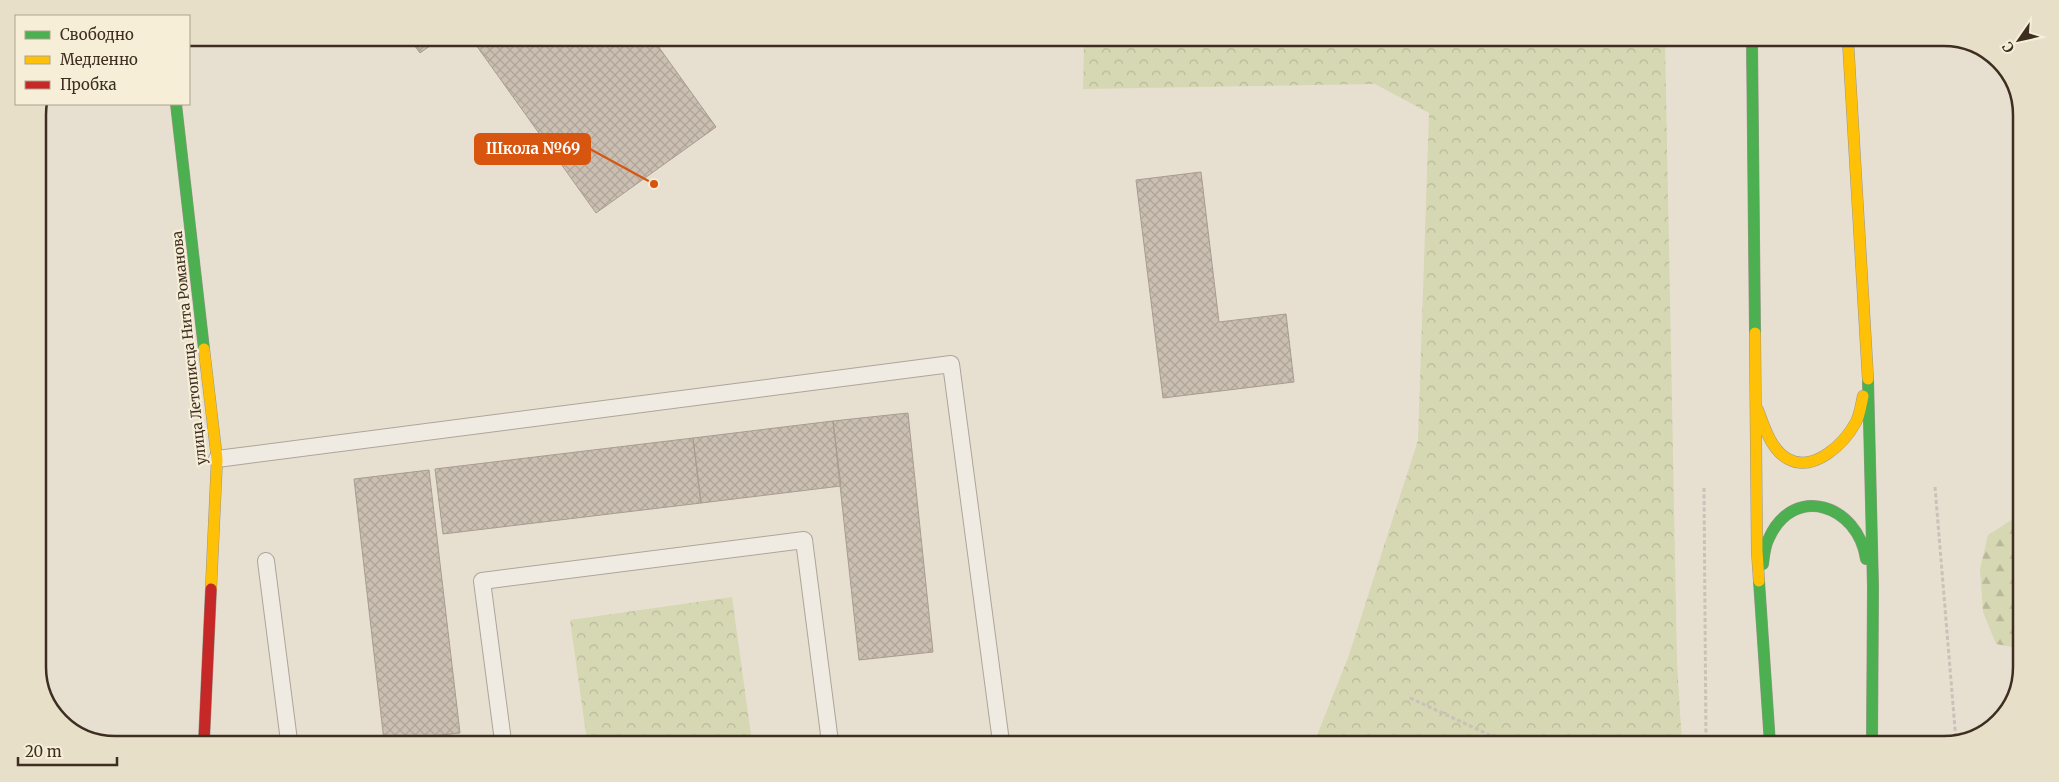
<svg xmlns="http://www.w3.org/2000/svg" width="2059" height="782" font-family="Merriweather,serif">
	<defs>
		<pattern id="forest-firs" width="22" height="20" patternUnits="userSpaceOnUse" patternTransform="scale(1.25)"><rect width="22" height="20" fill="#d6d7b3"/><path d="M5 1l3.5 6h-7zM16 11l3.5 6h-7z" fill="#b9b99a"/></pattern>
		<pattern id="park-crowns" width="20" height="18" patternUnits="userSpaceOnUse" patternTransform="scale(1.25)"><rect width="20" height="18" fill="#d6d7b3"/><path d="M2 6a3 3 0 1 1 6 0M12 15a3 3 0 1 1 6 0" fill="none" stroke="#b9b99a"/></pattern>
		<pattern id="building-cross-hatch" width="8" height="8" patternUnits="userSpaceOnUse" patternTransform="scale(1.25)"><rect width="8" height="8" fill="#cbbfb2"/><path d="M0 0l8 8M0 8l8-8" fill="none" stroke="#afa499"/></pattern>
	</defs>
	<rect width="100%" height="100%" fill="#e7e0d1"/>
	<!-- forest -->
	<path fill="url(#forest-firs)" d="M2019,515L2018,648L1996,644L1983,612L1980,569L1988,535Z"/>
	<!-- park -->
	<path fill="url(#park-crowns)" d="M1084,40L1665,41L1677,663L1682,744L1314,743L1349,655L1418,440L1429,113L1375,84L1083,89Z
		M732,597L752,742L587,741L570,620Z"/>
	<!-- building -->
	<path fill="url(#building-cross-hatch)" stroke="#a89c90" d="M409,38H441L420,53Z
		M471,38L653,39L716,127L596,213Z
		M1201,172L1219,322L1286,314L1294,382L1163,398L1136,180Z
		M908,413L933,652L859,660L833,421Z
		M833,421L841,486L701,503L693,438Z
		M693,438L701,503L443,534L435,469Z
		M429,470L460,733L384,741L354,479Z"/>
	<g fill="none" stroke-linecap="round" stroke-linejoin="round">
		<defs>
			<path id="lane" d="M217,459L951,364L1001,742
				M266,561L289,741
				M503,741L482,581L804,540L830,742"/>
			<path id="fast" d="M1752,41L1755,333
				M176,104L204,349
				M1868,379L1873,587L1872,744
				M1763,564C1764,555 1765,545 1769,538C1794,483 1858,505 1866,559
				M1759,581L1770,744"/>
			<path id="slow" d="M1848,41L1868,379
				M1755,333L1757,551L1759,581
				M204,349L217,459L211,589
				M1758,410C1764,426 1771,450 1788,459C1814,473 1844,444 1856,422C1860,414 1861,405 1863,396"/>
			<path id="jam" d="M204,741L211,589"/>
		</defs>
		<!-- lane casing -->
		<use href="#lane" stroke="#ada599" stroke-width="18"/>
		<!-- fast casing -->
		<use href="#fast" stroke="#9c958a" stroke-width="12"/>
		<!-- slow casing -->
		<use href="#slow" stroke="#9c958a" stroke-width="12"/>
		<!-- jam casing -->
		<use href="#jam" stroke="#9c958a" stroke-width="12"/>
		<!-- path -->
		<path stroke="#c8c2b9" stroke-width="3" stroke-dasharray="4 2.5" stroke-linecap="butt" d="M1935,487L1956,741
			M1704,488L1706,744
			M1410,698L1509,744"/>
		<!-- lane -->
		<use href="#lane" stroke="#efebe3" stroke-width="16"/>
		<!-- fast -->
		<use href="#fast" stroke="#4caf50" stroke-width="11"/>
		<!-- slow -->
		<use href="#slow" stroke="#ffc107" stroke-width="11"/>
		<!-- jam -->
		<use href="#jam" stroke="#c62828" stroke-width="11"/>
	</g>
	<g text-anchor="middle" dominant-baseline="central" stroke-width="4.5" stroke-linejoin="round" paint-order="stroke">
		<!-- street labels -->
		<g font-size="14" fill="#3d2e20" stroke="#f7eed8">
			<text transform="translate(189 348) rotate(-96)">улица Летописца Нита Романова</text>
		</g>
	</g>
	<!-- crop -->
	<path d="M0 0H2059V782H0ZM115 46H1944A69 69 0 0 1 2013 115V667A69 69 0 0 1 1944 736H115A69 69 0 0 1 46 667V115A69 69 0 0 1 115 46Z" fill="#e8dfc9" fill-rule="evenodd"/>
	<path fill="none" stroke="#3d2e20" stroke-width="2.5" d="M115 46H1944A69 69 0 0 1 2013 115V667A69 69 0 0 1 1944 736H115A69 69 0 0 1 46 667V115A69 69 0 0 1 115 46Z"/>
	<!-- callouts -->
	<path fill="none" stroke="#d7550e" stroke-width="2" d="M654 184L590 149"/>
	<circle fill="#d7550e" stroke="#f7eed8" stroke-width="2" cx="654" cy="184" r="5"/>
	<rect fill="#d7550e" stroke="#d7550e" stroke-width="2" x="475" y="134" width="115" height="30" rx="5"/>
	<g font-size="15" text-anchor="middle" font-weight="bold" fill="#fff">
		<text x="533" y="154">Школа №69</text>
	</g>
	<!-- legend -->
	<rect x="15" y="15" width="175" height="90" fill="#f7eed8" stroke="#ada18e"/>
	<rect x="25" y="31" width="25" height="8" fill="#4caf50" stroke="#ada18e"/>
	<text x="60" y="40" font-size="15" fill="#3d2e20">Свободно</text>
	<rect x="25" y="56" width="25" height="8" fill="#ffc107" stroke="#ada18e"/>
	<text x="60" y="65" font-size="15" fill="#3d2e20">Медленно</text>
	<rect x="25" y="81" width="25" height="8" fill="#c62828" stroke="#ada18e"/>
	<text x="60" y="90" font-size="15" fill="#3d2e20">Пробка</text>
	<!-- north arrow -->
	<g transform="translate(2019 40) rotate(236)" stroke="#f7eed8" stroke-width="4" paint-order="stroke">
	<path d="M0-4L9 19L0 12L-9 19Z" fill="#3d2e20"/>
	<text y="-8" font-size="14" font-weight="bold" text-anchor="middle" fill="#3d2e20">С</text>
	</g>
	<!-- scale -->
	<path d="M18 757v8h99v-8" fill="none" stroke="#3d2e20" stroke-width="2.5"/>
	<text x="25" y="757" font-size="15" fill="#3d2e20" stroke="#f7eed8" stroke-width="4" paint-order="stroke">20 m</text>
</svg>
